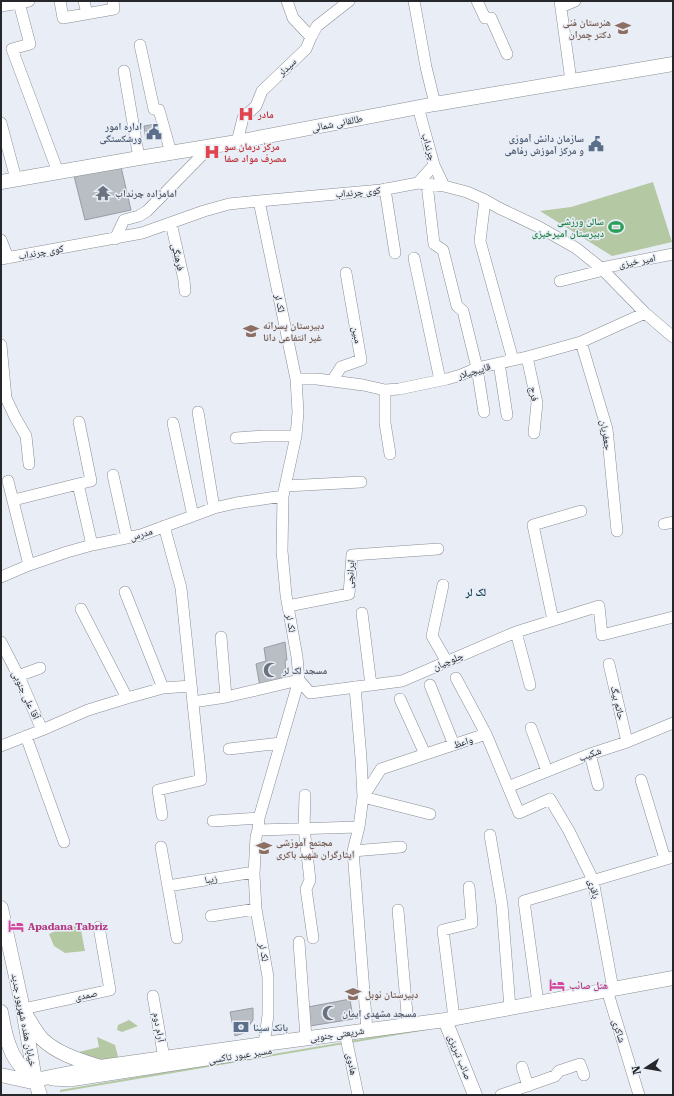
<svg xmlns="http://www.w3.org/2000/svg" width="674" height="1096" font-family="'Roboto Serif','Noto Naskh Arabic',serif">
	<rect width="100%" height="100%" fill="#e9eef6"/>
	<!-- green -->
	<path fill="#b5c8a4" d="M653,182L672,242L612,256L540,211L571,207Z
		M80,925L85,951L65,953L54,946L49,934L61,928Z
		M129,1020L138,1026L122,1032L117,1030L118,1025Z
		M426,1028L427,1030L60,1092V1090Z
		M97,1037L115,1045L120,1064L71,1054L99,1047Z"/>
	<!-- building -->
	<path fill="#b9bec5" stroke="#989ca4" d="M161,123L165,137L146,140L144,126Z
		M121,167L131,210L85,220L74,176Z
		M285,642L287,660H285L286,676L282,681L260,687L256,664L266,661L264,648Z
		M350,999L353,1019L310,1026L308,1007Z
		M253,1008V1020L244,1033L235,1036L230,1012Z"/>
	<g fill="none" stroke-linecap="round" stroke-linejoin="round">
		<defs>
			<path id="minor" d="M60,1L63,18L114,9L113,1
				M84,1L87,14
				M287,1L293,18L311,37
				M414,1L426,67L435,104
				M477,1L485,18H491L507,54
				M560,1L571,81
				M19,3L29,1
				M1,6L19,3L30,44L12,49L58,172
				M561,7L575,1
				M140,45L154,109L159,110L171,153
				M124,71L139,158
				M418,107L434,165L444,186
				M1,123L16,179
				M237,142L243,118L256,106L262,91L306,49L311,37L317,26L349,1
				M418,183L434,165
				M427,184L434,244L443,250L457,306L463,311L477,368L484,412
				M385,189L395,253
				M485,200L480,241L513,360
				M259,201L296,379L298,412L296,436L283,496L282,551L286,595L297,657L299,680L259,818L258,830L256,837L254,874L256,909L268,977V1015L264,1044
				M171,223L184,280L185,291
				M115,239L124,220L139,216L147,211L211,146
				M1,240L8,258
				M414,258L440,380
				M1,259L142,233L204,211L229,204L259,201L381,190L418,183L444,186L467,192L485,200L499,208L539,227L576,248L601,268L645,313L673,337
				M601,268L673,254
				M560,281L604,270
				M581,342L607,429L617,531
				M1,345L6,398L15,417L26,436L29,464
				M527,357L537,403L534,433
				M499,363L507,415
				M296,379H317L363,385L385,390L399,389L447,379L461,375L477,368L527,357L581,342L645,313
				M332,381L341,367L361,360L346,273
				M385,390V423L390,454
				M198,412L214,508
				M79,422L91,481L78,484L92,545
				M173,423L193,516
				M236,438L263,436H296
				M113,475L127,538
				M8,481L29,565
				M286,486L361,482
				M14,500L78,484
				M664,524L673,522
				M1,577L29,565L67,552L92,545L141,535L214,508L236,503L283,496
				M443,585L432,636L447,662
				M125,592L163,688
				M288,606L349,594L352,555L438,549
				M81,609L127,698
				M362,613L371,685
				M553,620L533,525L581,511
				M516,632L530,685
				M221,637L226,697
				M1,642L21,681L42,730L1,746
				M609,664L627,742
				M18,676L40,668
				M456,678L486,734
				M430,685L454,745
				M355,687L361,758L363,797
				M400,699L425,754
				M193,702L226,697L299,680L310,693L402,681L516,632L599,606L602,635L673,617
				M531,728L547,771
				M42,730L88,710L127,698L163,688L191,686
				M26,736L64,842
				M229,749L281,743
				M590,754L598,785
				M641,780L665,859
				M508,787L590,754L627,742L673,723
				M305,795L304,828L310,880L306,889L313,938
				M363,797L381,769L486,734L519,813L550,799L569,831L593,880L613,989
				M162,815L158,790L201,780L181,588L164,526
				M213,821L259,818
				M258,830L359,827
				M490,835L502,905L510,1008
				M161,847L177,938
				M353,851L401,847
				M168,886L254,872
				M398,910L408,1025
				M211,916L256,909
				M299,942L306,1038
				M607,990L639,1095
				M153,996L164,1058
				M538,1003L524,901L673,857
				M23,1009L110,990L99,927
				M454,1018L443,930L472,923L469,887
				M367,1030L353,851L359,827L363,797L430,814
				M345,1033L358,1095
				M522,1067L528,1086
				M52,1080L70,1081L266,1051
				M501,1095L555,1076L559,1071L580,1064L584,1075"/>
			<path id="major" d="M1,182L139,158L237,142L435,104L673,64
				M1,908L23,1009L35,1080L40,1095
				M1,1012C3,1023 5,1035 9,1045C13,1059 24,1071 35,1080
				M26,1015C31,1023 36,1032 42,1039C58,1054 79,1060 100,1067
				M445,1020L475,1095
				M1,1075L28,1081L35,1080L100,1067L264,1044L445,1020L673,978"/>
		</defs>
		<!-- minor casing -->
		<use href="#minor" stroke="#888d94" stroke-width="12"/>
		<!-- major casing -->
		<use href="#major" stroke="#888d94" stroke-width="15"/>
		<!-- minor -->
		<use href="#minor" stroke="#fff" stroke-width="11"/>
		<!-- major -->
		<use href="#major" stroke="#fff" stroke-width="14"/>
	</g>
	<!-- icons -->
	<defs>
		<symbol id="school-bare" viewBox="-9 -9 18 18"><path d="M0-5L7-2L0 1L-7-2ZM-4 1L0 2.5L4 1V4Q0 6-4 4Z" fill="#8d6e63" stroke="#e9eef6" stroke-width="2.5" paint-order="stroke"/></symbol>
		<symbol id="hospital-bare" viewBox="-9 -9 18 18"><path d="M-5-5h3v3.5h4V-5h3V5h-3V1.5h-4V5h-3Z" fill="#e0444e" stroke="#e9eef6" stroke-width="2.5" paint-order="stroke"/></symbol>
		<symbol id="civic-bare" viewBox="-9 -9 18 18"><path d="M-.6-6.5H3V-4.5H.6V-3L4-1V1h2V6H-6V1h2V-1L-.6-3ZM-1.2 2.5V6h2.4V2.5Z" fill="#5c6f8a" stroke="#e9eef6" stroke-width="2.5" paint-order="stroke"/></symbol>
		<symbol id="temple-bare" viewBox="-9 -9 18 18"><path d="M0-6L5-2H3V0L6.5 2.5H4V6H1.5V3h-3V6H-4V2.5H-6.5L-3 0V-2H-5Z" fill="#6b7280" stroke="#e9eef6" stroke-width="2.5" paint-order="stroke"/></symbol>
		<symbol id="stadium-bare" viewBox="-9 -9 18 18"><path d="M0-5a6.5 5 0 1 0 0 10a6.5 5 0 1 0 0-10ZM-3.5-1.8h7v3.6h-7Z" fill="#2e9e5b" stroke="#e9eef6" stroke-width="2.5" paint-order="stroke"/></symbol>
		<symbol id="mosque-bare" viewBox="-9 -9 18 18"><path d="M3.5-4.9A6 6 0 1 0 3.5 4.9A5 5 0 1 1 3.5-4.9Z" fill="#6b7280" stroke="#e9eef6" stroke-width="2.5" paint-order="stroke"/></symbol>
		<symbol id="hotel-bare" viewBox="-9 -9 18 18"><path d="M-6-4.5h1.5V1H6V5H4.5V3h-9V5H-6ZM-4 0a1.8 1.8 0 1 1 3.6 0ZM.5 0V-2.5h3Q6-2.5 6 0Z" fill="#d1479c" stroke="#e9eef6" stroke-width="2.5" paint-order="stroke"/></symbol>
		<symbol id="bank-bare" viewBox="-9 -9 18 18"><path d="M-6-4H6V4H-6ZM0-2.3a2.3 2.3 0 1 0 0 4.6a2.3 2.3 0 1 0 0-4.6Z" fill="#5c6f8a" stroke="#e9eef6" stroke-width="2.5" paint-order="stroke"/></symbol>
	</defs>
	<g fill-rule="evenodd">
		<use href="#school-bare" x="612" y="17" width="22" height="22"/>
		<use href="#hospital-bare" x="235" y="103" width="22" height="22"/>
		<use href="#civic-bare" x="143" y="121" width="22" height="22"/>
		<use href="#civic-bare" x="585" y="133" width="22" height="22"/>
		<use href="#hospital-bare" x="201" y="141" width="22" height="22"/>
		<use href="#temple-bare" x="92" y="182" width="22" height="22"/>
		<use href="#stadium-bare" x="605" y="216" width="22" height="22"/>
		<use href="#school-bare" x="240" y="320" width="22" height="22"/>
		<use href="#mosque-bare" x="260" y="659" width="22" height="22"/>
		<use href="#school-bare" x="253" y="837" width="22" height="22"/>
		<use href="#hotel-bare" x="5" y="915" width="22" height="22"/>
		<use href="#hotel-bare" x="546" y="974" width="22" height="22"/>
		<use href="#school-bare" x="342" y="983" width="22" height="22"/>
		<use href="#mosque-bare" x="319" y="1002" width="22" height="22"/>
		<use href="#bank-bare" x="230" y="1016" width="22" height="22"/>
	</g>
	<g text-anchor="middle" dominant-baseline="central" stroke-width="3" stroke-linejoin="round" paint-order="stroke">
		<!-- education labels -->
		<g font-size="10" font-weight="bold" fill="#785e54" stroke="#e9eef6" text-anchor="start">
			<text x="611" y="22" text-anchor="end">هنرستان فنی<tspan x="611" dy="12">دکتر چمران</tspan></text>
			<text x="263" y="325">دبیرستان پسرانه<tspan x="263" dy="12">غیر انتفاعی دانا</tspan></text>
			<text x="276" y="842">مجتمع آموزشی<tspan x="276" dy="12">ایثارگران شهید باکری</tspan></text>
			<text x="365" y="994">دبیرستان نوبل</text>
		</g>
		<!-- street labels -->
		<g font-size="10" fill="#25272a" stroke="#e9eef6">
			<text transform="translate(287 67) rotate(-44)">سیدلر</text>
			<text transform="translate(337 123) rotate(-11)">طالقانی شمالی</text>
			<text transform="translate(429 147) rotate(74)">چرنداب</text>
			<text transform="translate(358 192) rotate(-5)">کوی چرنداب</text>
			<text transform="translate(41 252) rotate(-10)">کوی چرنداب</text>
			<text transform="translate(178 257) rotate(77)">فرهنگی</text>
			<text transform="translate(637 261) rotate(-11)">امیر خیزی</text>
			<text transform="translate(280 303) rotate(78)">لک لر</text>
			<text transform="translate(357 335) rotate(80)">مبین</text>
			<text transform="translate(474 371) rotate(-17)">قاپیچیلار</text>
			<text transform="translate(534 394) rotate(81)">فرج</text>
			<text transform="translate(606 435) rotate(81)">جعفریان</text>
			<text transform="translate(141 534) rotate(-17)">مدرس</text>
			<text transform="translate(350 574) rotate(-86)">ایرانچی</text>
			<text transform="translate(291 623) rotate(80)">لک لر</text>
			<text transform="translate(448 661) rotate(-23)">چلوچیان</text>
			<text transform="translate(26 695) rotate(65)">آقا علی جنوبی</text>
			<text transform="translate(618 703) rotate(77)">حاتم بیگ</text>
			<text transform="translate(463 742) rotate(-18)">واعظ</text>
			<text transform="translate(590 754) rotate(-20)">شکیب</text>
			<text transform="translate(211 879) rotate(-9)">زیبا</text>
			<text transform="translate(594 889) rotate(76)">باقری</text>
			<text transform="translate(264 952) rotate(80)">لک لر</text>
			<text transform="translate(86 995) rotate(-12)">صمدی</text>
			<text transform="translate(24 1020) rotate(79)">خیابان هفده شهریور جدید</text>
			<text transform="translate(159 1027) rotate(80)">آرام دوم</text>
			<text transform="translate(619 1031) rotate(73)">شاکری</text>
			<text transform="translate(337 1034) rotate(-8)">شریعتی جنوبی</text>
			<text transform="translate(240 1055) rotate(-9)">مسیر عبور تاکسی</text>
			<text transform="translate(460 1057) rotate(68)">صائب تبریزی</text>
			<text transform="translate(352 1064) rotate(78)">هادوی</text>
		</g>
		<!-- health labels -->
		<g font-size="10" font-weight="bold" fill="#be3a42" stroke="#e9eef6" text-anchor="start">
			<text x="258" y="114">مادر</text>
			<text x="224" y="146">مرکز درمان سو<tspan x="224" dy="12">مصرف مواد صفا</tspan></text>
		</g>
		<!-- service labels -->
		<g font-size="10" font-weight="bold" fill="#4e5e75" stroke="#e9eef6" text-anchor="end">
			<text x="142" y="126">اداره امور<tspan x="142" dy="12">ورشکستگی</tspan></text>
			<text x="584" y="138">سازمان دانش آموزی<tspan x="584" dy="12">و مرکز آموزش رفاهی</tspan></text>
			<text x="253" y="1027" text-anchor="start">بانک سینا</text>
		</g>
		<!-- worship labels -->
		<g font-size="10" font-weight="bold" fill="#5b616d" stroke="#e9eef6" text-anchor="start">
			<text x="115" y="193">امامزاده چرنداب</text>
			<text x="283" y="670">مسجد لک لر</text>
			<text x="342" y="1013">مسجد مشهدی ایمان</text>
		</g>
		<!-- leisure labels -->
		<g font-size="10" font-weight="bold" fill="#27864d" stroke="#e9eef6" text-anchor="end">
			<text x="604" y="221">سالن ورزشی<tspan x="604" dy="12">دبیرستان امیرخیزی</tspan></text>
		</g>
		<!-- hotel labels -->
		<g font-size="10" font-weight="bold" fill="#b23c85" stroke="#e9eef6" text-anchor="start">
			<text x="28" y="926">Apadana Tabriz</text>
			<text x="569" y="985">هتل صائب</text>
		</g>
		<!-- neighbourhood labels -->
		<g font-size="11" font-weight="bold" fill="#134457" stroke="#e9eef6">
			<text x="476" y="592">لک لر</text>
		</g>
	</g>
	<!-- border -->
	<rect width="674" height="1096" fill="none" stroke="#25272a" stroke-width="4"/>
	<!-- north arrow -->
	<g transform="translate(646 1068) rotate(258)" stroke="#e9eef6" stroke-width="3" paint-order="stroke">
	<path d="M0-3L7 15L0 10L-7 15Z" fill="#25272a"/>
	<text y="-6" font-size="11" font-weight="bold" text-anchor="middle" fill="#25272a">N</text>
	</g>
</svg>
